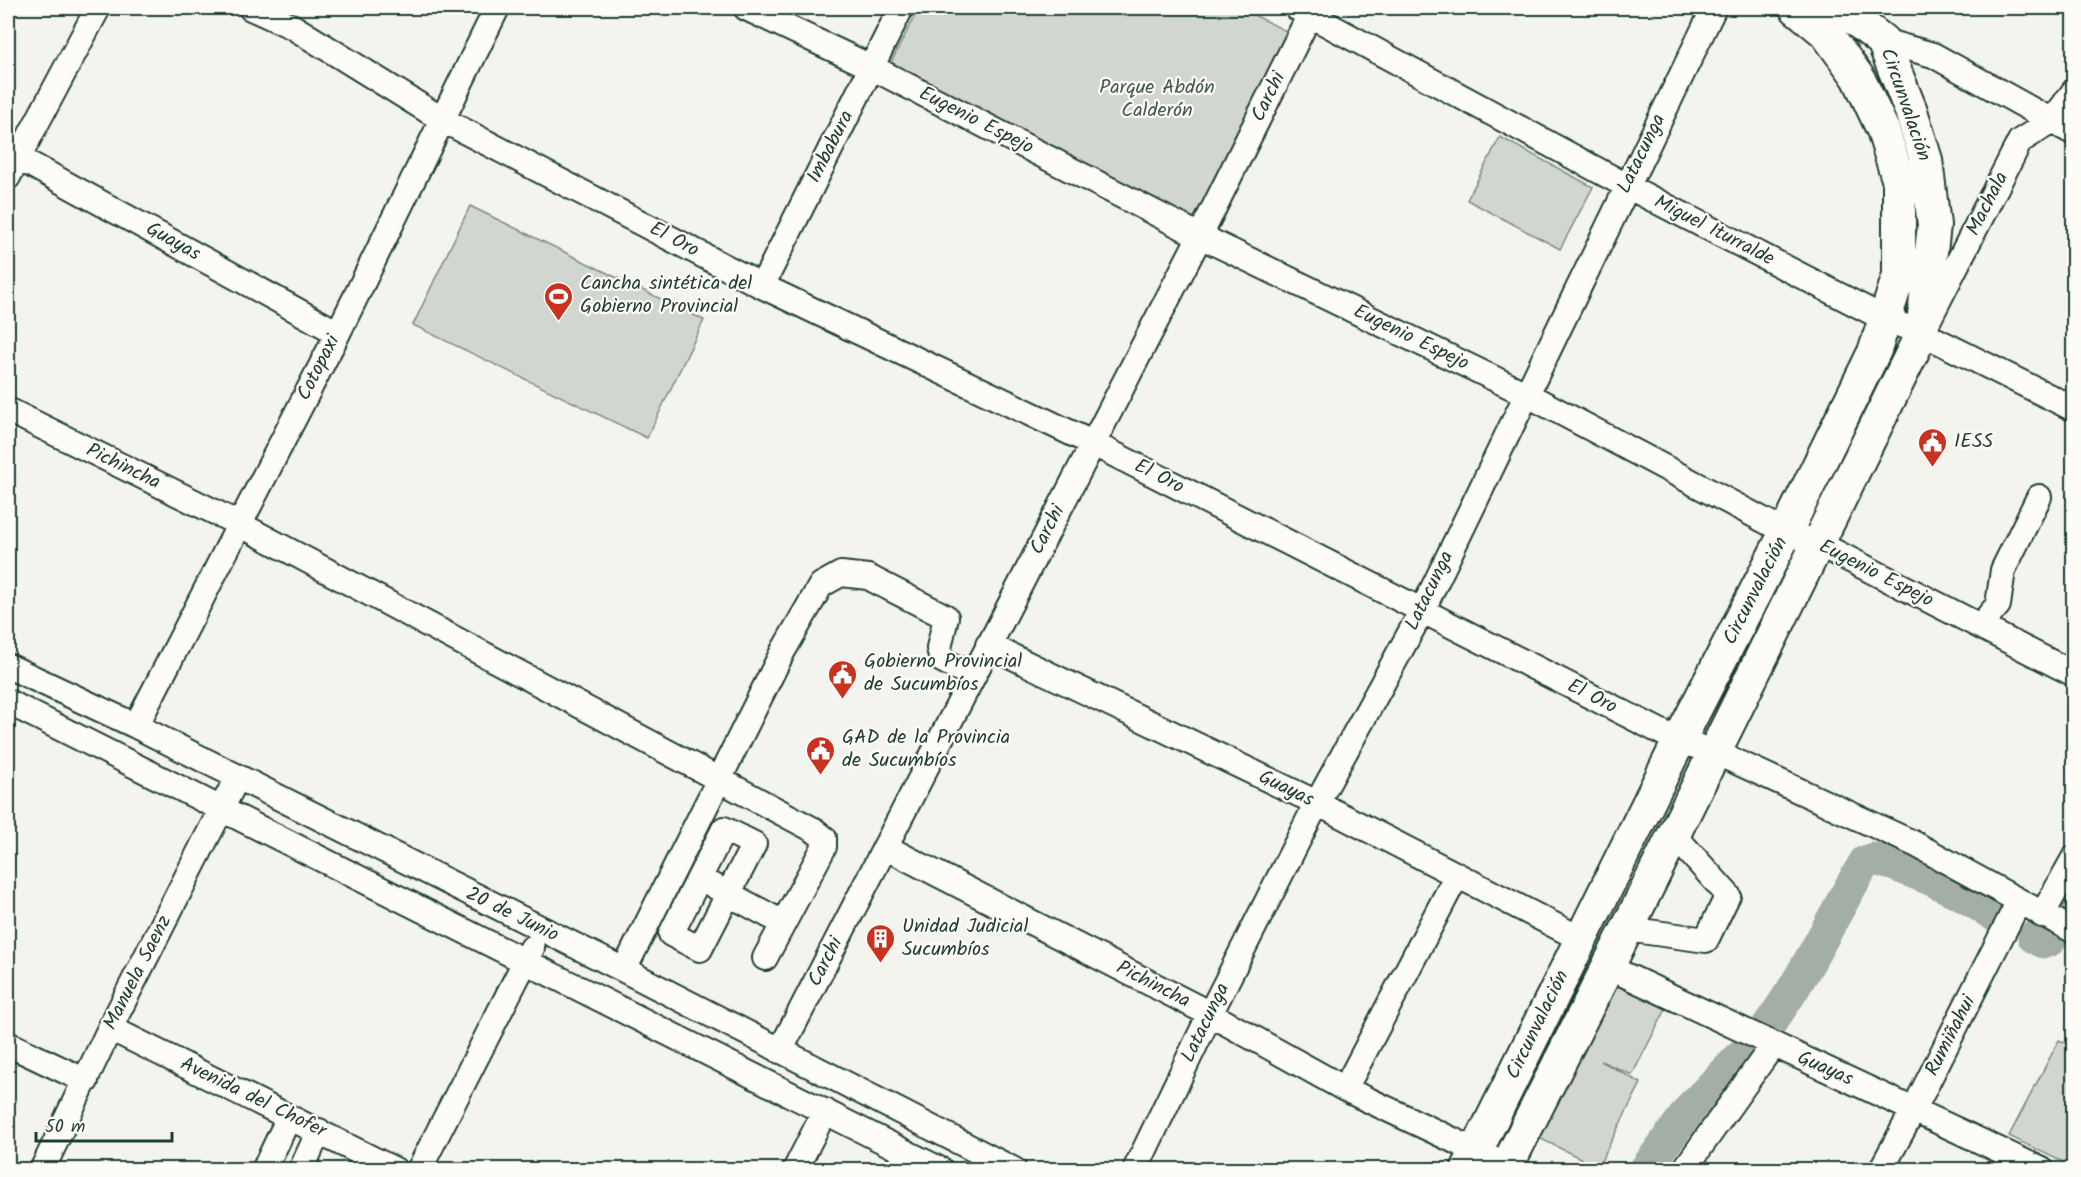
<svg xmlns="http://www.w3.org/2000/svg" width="2081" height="1177" font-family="Kalam,sans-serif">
	<rect width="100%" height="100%" fill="#f4f4ef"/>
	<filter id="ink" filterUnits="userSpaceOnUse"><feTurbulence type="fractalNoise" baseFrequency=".0167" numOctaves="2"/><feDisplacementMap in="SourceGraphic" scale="12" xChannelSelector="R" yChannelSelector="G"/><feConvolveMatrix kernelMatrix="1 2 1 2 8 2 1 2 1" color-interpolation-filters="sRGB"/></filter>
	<g filter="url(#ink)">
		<!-- green -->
		<path fill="#d1d6d1" stroke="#788a82" stroke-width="1.5" d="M919,8H1240L1292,34L1196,222L889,66Z
			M1500,137L1593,187L1560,249L1467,200Z
			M470,206L704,320L647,438L413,325Z
			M1617,983L1666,1009L1632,1075L1601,1061L1641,1083L1598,1167L1537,1137Z
			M2059,1040L2073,1047V1167L2009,1136Z"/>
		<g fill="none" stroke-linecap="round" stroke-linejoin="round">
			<!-- river -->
			<path stroke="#a3aea7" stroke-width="33" d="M2063,911L2074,883
				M2034,937L2044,942L2050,940L2055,933
				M1768,1026C1806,975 1832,916 1865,862L1874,859L1895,865L1930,879L1963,895L1999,918
				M1645,1170L1693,1105L1752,1045"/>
			<defs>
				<path id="minor" d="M251,8L293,27L443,120L762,286L1092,443L1679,741L1715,752L1915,844L2074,931
					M746,8L871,67L1200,236L1526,394L1786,532L1819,544L2074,674
					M1297,8L1627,186L1885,319L1922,333L2074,409
					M1883,41L1933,55L2074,133
					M8,152L338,333
					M8,177L98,8
					M762,286L901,8
					M1928,321L2020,141L2052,121L2074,91
					M8,410L239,524L814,830L824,838V847L765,958
					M1980,626L1998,605L2003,570L2039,497
					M988,645L1317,803L1581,939
					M8,666L136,726L624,970L1014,1170
					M8,702L941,1170
					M136,726L338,333L497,8
					M724,829L754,844L700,949L671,934Z
					M885,847L1210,1014L1345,1089L1491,1158
					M714,886L783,923
					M2042,915L2074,858
					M1627,929L1706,940L1728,895L1674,835
					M1608,967L2042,1170
					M624,970L783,651L821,585L841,574L868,577L946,617L939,648L942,660L973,676
					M110,1028L395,1170
					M8,1044L86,1081
					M780,1051L1200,236L1313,8
					M1345,1089L1457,875
					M42,1170L110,1028L237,778
					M264,1170L289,1117
					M301,1170L319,1131
					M419,1170L532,948
					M795,1170L825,1111
					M1135,1170L1210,1014L1317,803L1422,611L1714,8
					M1684,1170L1773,1045
					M1881,1170L1914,1109L2019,901"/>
				<path id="major" d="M1467,1170L1679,741L1786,532L1875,350L1899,275V182L1883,130L1858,77L1826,33L1796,8
					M1505,1170L1627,929L1922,333L1934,225L1926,160L1911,111L1883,41L1840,8"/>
			</defs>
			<!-- minor casing -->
			<use href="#minor" stroke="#1f3d34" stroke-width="28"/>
			<!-- major casing -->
			<use href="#major" stroke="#1f3d34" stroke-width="36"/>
			<!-- minor -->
			<use href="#minor" stroke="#fdfcf7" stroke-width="24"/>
			<!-- major -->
			<use href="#major" stroke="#fdfcf7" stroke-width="32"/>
		</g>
	</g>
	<!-- icons -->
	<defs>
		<symbol id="stadium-pin" viewBox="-11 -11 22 30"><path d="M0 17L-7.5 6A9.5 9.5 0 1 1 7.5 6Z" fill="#c8321e" stroke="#fdfcf7"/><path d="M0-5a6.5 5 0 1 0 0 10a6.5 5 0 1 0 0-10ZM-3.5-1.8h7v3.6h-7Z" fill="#fff"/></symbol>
		<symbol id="civic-pin" viewBox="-11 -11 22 30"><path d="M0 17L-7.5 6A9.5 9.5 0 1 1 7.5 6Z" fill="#c8321e" stroke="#fdfcf7"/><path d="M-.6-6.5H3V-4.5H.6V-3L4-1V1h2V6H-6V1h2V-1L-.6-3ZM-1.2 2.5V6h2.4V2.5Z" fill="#fff"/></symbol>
		<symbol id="building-pin" viewBox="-11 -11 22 30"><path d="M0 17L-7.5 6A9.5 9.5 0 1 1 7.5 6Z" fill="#c8321e" stroke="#fdfcf7"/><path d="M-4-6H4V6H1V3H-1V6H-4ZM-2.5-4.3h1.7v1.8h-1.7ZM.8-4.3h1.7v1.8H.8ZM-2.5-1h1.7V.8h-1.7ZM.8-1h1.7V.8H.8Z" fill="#fff"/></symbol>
	</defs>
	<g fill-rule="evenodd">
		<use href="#stadium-pin" x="542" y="280" width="33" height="45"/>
		<use href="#civic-pin" x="1916" y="426" width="33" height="45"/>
		<use href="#civic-pin" x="826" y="658" width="33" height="45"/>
		<use href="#civic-pin" x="804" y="734" width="33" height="45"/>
		<use href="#building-pin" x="864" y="922" width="33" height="45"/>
	</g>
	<g text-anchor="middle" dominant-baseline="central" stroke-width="4.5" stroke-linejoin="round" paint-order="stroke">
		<!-- park labels -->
		<g font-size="20" fill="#435c53" stroke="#fdfcf7">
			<text x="1157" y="88">Parque Abdón<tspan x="1157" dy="23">Calderón</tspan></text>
		</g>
		<!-- street labels -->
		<g font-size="20" fill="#1f3d34" stroke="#fdfcf7">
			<text transform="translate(1269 97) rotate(-64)">Carchi</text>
			<text transform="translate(1905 105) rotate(71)">Circunvalación</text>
			<text transform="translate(976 121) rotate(27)">Eugenio Espejo</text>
			<text transform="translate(831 147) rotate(-63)">Imbabura</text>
			<text transform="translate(1642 154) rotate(-64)">Latacunga</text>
			<text transform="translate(1988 204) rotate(-63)">Machala</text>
			<text transform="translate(1714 231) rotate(27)">Miguel Iturralde</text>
			<text transform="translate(674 240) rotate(28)">El Oro</text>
			<text transform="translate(173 242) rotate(29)">Guayas</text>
			<text transform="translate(1411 338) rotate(26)">Eugenio Espejo</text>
			<text transform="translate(319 368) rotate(-63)">Cotopaxi</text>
			<text transform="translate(123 467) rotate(26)">Pichincha</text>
			<text transform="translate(1159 477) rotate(27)">El Oro</text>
			<text transform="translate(1048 530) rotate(-63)">Carchi</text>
			<text transform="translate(1876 574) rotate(27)">Eugenio Espejo</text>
			<text transform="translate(1430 591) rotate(-64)">Latacunga</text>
			<text transform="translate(1756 591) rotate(-63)">Circunvalación</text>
			<text transform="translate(1592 697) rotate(27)">El Oro</text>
			<text transform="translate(1286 789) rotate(26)">Guayas</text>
			<text transform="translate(512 915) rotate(26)">20 de Junio</text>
			<text transform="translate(826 962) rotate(-63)">Carchi</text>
			<text transform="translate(138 973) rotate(-63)">Manuela Saenz</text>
			<text transform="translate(1153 985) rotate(27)">Pichincha</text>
			<text transform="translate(1206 1023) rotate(-64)">Latacunga</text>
			<text transform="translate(1538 1025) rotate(-64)">Circunvalación</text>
			<text transform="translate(1951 1036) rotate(-63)">Rumiñahui</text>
			<text transform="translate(1825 1069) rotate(24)">Guayas</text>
			<text transform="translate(253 1098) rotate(26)">Avenida del Chofer</text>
		</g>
		<!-- poi labels -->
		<g font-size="20" fill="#1f3d34" stroke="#fdfcf7" text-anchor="start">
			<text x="580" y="284">Cancha sintética del<tspan x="580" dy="23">Gobierno Provincial</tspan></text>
			<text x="1954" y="442">IESS</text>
			<text x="864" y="662">Gobierno Provincial<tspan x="864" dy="23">de Sucumbíos</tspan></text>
			<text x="842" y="738">GAD de la Provincia<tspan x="842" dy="23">de Sucumbíos</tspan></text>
			<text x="902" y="927">Unidad Judicial<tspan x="902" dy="23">Sucumbíos</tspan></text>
		</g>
	</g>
	<!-- margin -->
	<rect width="2081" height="1177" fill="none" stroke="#fdfcf7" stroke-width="30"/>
	<rect x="15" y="15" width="2051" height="1147" fill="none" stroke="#1f3d34" stroke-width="2" filter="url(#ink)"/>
	<!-- scale -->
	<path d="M36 1132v9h136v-9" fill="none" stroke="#1f3d34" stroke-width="3"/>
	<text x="45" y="1132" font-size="18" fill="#1f3d34" stroke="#fdfcf7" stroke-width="4.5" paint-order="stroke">50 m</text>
</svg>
